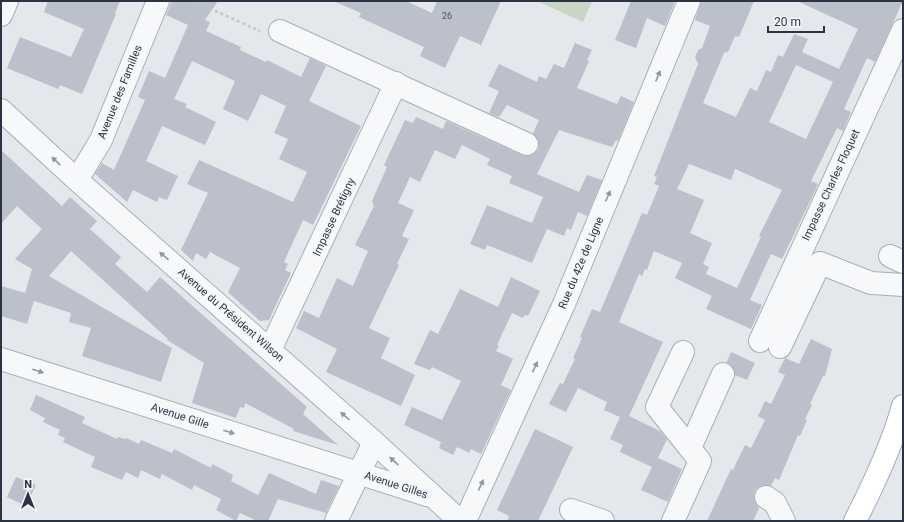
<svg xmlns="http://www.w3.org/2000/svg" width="904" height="522" font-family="Roboto,sans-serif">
	<rect width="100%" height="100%" fill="#e4e7ec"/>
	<!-- green -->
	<path fill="#c9d6c5" d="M537,1H592L583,22Z"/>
	<!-- building -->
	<path fill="#bbc0ca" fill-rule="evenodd" d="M48,1H120L115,13L116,14L82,94L60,85L58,89L7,68L20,37L71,57L84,29L44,12Z
		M172,1H218L205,20L210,22L206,31L241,47L240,50L266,62L267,60L301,77L310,58L326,66L309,101L361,126L313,225L303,220L284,262L288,264L285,270L291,273L269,320L260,321L228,292L240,268L210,252L206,259L196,253L193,261L181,250L208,193L187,184L199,160L293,202L307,172L279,159L288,139L274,133L286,106L261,94L248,121L223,109L235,81L192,61L174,99L187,104L185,107L216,122L205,145L162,126L146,161L178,176L167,200L159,197L157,202L133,190L127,202L95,174L102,163L114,170L145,100L138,97L149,71L165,78L188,25L166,15Z
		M333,1H406L432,13L437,1H501L481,45L460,36L445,68L420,56L424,47L359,17L361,13Z
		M631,1H675L665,26L647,18L636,48L615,40Z
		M701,1H754L739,37L735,36L728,52L724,53L703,103L736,117L750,88L757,91L766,70L771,72L778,55L783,57L794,34L808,39L802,52L839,69L858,29L797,1H903L875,62L867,58L844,109L851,112L843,131L837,128L811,181L818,184L815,191L782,259L771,254L763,271L750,300L762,305L751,329L706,309L712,296L675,278L682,263L654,251L647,270L645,269L642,276L639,274L619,322L663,342L629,416L660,431L667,439L658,458L682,469L668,502L641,490L652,467L620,452L623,445L610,439L620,417L604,410L607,402L578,388L566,412L549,404L560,383L563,384L575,359L573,358L582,338L580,337L592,309L600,312L642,213L647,215L659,186L654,184L657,177L654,176L698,64L695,57L698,50L702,48L710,26L695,20ZM796,65L833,82L806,139L769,122ZM689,164L731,180L735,169L782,190L759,236L761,237L737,288L706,274L709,267L703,264L712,243L690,233L704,200L677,189Z
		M575,43L592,50L587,60L589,61L577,88L617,104L621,96L634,102L618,141L616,140L612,147L559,130L537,174L579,192L587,175L602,180L587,216L578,212L571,230L567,228L564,236L547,229L532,263L487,245L485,250L470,244L487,205L532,223L543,197L509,183L512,176L487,165L490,159L462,145L455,159L435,150L420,182L410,177L398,203L414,210L402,236L409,239L397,264L399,265L369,328L390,338L381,358L415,375L401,406L326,372L337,349L296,328L304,311L319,318L337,278L353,286L368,251L355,245L374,206L372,201L387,167L384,165L405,120L413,123L416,117L443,129L446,121L522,155L528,156L534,154L538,150L539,143L537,137L533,133L539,120L507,105L499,117L489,113L499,91L488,86L499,64L537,82L539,76L546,79L554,64L564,68Z
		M1,150L62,206L70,197L97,221L90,229L121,257L115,264L147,292L160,277L307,407L303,414L338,445L293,431L294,429L245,403L244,408L240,407L236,418L192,403L204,363L167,340L168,339L71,251L49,276L172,348L161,382L82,356L91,328L69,322L71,313L34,301L27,324L1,316V286L25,293L32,269L15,259L42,229L17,206L1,224Z
		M511,277L540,291L528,316L525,315L523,318L512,313L497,345L499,346L496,351L513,359L501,385L511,390L481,454L471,449L469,453L457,447L453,455L439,448L441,442L404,425L412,407L442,420L461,381L432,367L430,370L414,364L430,330L438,334L460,289L498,307Z
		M811,339L832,349L825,376H823L810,404L812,405L805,419L807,420L800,436L798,435L779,480L775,478L771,486H761L755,490L754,496L755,502L759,508L753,521H707L731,469L733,470L745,445L751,448L765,420L758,416L765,401L771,404L785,375L778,372L785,358L799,364Z
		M731,352L755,363L747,380L735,375L733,367L727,362Z
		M36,395L85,417L82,423L117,439L118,437L125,439L126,438L139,444L141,440L172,453L174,449L211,468L212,464L233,475L231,481L258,495L269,473L316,494L321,480L339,486L326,513L278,499L268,521H257L240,513L236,521L216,510L221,499L194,485L192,490L162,474L160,479L141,470L138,478L126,472L122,480L91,467L95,457L63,442L65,438L58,435L60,430L43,422L45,418L30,410Z
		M535,429L573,447L538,521H507L509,516L497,510Z
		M16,477L36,485L26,506L7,497Z"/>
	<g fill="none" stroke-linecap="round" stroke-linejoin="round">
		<defs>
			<path id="minor" d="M1,15L7,1
				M280,31L527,144
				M1,110L77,180L374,442L460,521
				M77,180L101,140L158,1
				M890,256L903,262
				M760,341L903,30
				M780,347L820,263L871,283L903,285
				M270,350L396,83
				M1,359L427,495
				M690,448L723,374
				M766,497L775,503L784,521
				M571,510L603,521
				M336,521L374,442
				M465,521L564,304L689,1
				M673,521L700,461L657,407L683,352"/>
			<path id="major" d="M855,521C874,484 892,446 903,406"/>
		</defs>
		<!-- minor casing -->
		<use href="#minor" stroke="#a9aeb7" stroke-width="24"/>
		<!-- major casing -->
		<use href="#major" stroke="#a3abb8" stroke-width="24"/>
		<!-- path -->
		<path stroke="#c2c5cb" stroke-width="2.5" stroke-dasharray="3 3" stroke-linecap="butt" d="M193,1L260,31"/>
		<!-- minor -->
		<use href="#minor" stroke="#f7f8fa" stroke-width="22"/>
		<!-- major -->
		<use href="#major" stroke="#fff" stroke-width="22"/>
	</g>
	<!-- one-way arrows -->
	<defs><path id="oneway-solid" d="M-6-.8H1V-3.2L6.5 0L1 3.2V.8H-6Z"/></defs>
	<g fill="#9196a0">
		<use href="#oneway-solid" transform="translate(658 76) rotate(-67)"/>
		<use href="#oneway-solid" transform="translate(56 161) rotate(-137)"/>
		<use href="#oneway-solid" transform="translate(608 196) rotate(-67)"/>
		<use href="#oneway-solid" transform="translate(164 256) rotate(-139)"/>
		<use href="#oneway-solid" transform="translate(535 367) rotate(-65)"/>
		<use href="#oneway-solid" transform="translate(38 371) rotate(18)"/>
		<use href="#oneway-solid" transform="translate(345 416) rotate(-138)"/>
		<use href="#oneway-solid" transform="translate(229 432) rotate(18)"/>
		<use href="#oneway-solid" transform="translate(394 461) rotate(-137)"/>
		<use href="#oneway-solid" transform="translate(481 485) rotate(-65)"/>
	</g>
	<g text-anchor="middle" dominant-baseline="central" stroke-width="3.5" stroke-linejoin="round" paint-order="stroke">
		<!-- number labels -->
		<g font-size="9" fill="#4f5766">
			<text x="447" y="16">26</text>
		</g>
		<!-- street labels -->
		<g font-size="11" fill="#2b3445" stroke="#f4f6f9">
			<text transform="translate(120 92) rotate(-68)">Avenue des Familles</text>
			<text transform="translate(831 185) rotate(-65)">Impasse Charles Floquet</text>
			<text transform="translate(334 217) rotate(-65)">Impasse Brétigny</text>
			<text transform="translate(581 263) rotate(-67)">Rue du 42e de Ligne</text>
			<text transform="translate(231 315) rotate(41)">Avenue du Président Wilson</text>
			<text transform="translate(180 416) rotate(18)">Avenue Gille</text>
			<text transform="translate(396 485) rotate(18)">Avenue Gilles</text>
		</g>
	</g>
	<!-- border -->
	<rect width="904" height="522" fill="none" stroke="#2b3445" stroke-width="4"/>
	<!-- north arrow -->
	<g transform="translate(28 494)" stroke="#f4f6f9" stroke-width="3" paint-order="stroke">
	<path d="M0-3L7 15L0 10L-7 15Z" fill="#2b3445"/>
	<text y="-6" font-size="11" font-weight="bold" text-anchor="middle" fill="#2b3445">N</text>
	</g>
	<!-- scale -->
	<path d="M768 26v6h56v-6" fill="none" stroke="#2b3445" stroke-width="2"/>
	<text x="774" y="26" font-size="12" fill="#2b3445" stroke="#f4f6f9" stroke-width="3" paint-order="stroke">20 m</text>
</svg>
